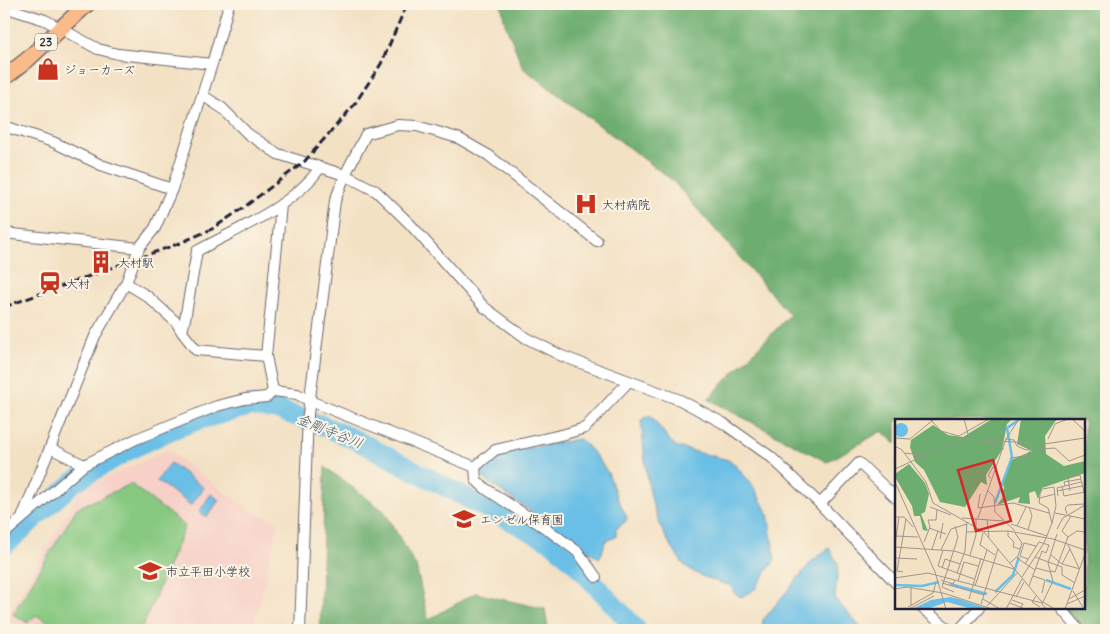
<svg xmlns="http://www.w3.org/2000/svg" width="1110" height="634" font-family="Delius,'Klee One',sans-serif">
	<rect width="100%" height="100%" fill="#fcf5e5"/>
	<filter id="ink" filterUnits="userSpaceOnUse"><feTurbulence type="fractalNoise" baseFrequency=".02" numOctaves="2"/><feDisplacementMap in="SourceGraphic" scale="10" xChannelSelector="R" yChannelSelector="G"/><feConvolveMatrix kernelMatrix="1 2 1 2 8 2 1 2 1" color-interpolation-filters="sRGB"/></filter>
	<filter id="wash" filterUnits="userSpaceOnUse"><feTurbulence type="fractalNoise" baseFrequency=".0096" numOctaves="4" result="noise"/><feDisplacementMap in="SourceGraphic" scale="20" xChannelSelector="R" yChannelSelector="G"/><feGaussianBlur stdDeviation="1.12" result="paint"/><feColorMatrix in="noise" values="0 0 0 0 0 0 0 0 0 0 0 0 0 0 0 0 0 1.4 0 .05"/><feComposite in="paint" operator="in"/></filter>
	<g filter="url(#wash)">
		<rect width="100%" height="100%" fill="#f3e1c4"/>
		<!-- built -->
		<path fill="#f7d1c7" d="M168,450L245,507L259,515L279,521L253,630H14L4,625V621L81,489Z"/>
		<!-- green -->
		<path fill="#87c981" stroke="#54765e" d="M131,484L185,526L141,630H59L60,629L36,615L28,623L13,614L77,508Z"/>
		<!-- forest -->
		<path fill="#6dad6f" stroke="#486855" d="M501,4H1106V630H1086L1063,608H1084V420H896V444L882,431L827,462L708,399L790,315L672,180L523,68L505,23Z
			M325,467L384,511L416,566L428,620L475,593L545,609L548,630H320Z"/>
		<!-- water -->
		<path fill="#6abfe6" stroke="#467090" d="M650,415L671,442L677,447L728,460L735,465L752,484L768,514L775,559L755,589L741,597L734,593L730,585C716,582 695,575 684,565C681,562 678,556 675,552C647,513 646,466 641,420Z
			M580,439L596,456L608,473L617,498L627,517L626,521L616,529V537L605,541L602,553L599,558L488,482C482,476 480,472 484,465L509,451Z
			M170,463L204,488L191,505L157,481Z
			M211,494L219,500L207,517L199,512Z
			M829,548L838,564L835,599L863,630H762L763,620L812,561Z"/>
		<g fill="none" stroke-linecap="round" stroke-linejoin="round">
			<!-- river -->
			<path stroke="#6abfe6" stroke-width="20" d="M4,546L74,482L129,450L169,431L201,419L251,406L279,410L321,425L356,440L553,543L574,562L637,630"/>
		</g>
	</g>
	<g filter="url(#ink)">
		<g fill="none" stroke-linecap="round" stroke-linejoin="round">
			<defs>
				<path id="street" d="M4,7L45,20L98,49L118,54L212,64
					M202,95L222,108L248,134L278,154L345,175L376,191L410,224L484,307L526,338L562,356L680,400L723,423L771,457L820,504L896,583
					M4,126L53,142L101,165L172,189
					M4,233L139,248
					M126,283L147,296L177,323L182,332L196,350L266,356L273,391
					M182,332L185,319L197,251C239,228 292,207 320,168
					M266,356L281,205
					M50,448L84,465
					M475,467L476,480L486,489L547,529L578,552L596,577
					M820,504L859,463L896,498
					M23,515L95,336L126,283L139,248L155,228L172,189L212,64L229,4
					M4,534L84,465L136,439L217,406L245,399L267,397L273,391L297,394L310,401L475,467L495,450L565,434L585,428L629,381
					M922,608L950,630
					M1061,608L1077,627
					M300,630L308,414L335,201L345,175L366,134L398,125L417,126L458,138L488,155L597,241
					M959,630L979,608"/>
				<path id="primary" d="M4,78L27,60L87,4"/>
			</defs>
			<!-- street casing -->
			<use href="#street" stroke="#6b656b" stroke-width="12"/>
			<!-- primary casing -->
			<use href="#primary" stroke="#6b656b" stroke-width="18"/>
			<!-- street -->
			<use href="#street" stroke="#fff" stroke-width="10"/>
			<!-- primary -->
			<use href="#primary" stroke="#fabb8b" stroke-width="15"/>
			<!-- rail -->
			<path stroke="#22223b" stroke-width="3" stroke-dasharray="8 4" stroke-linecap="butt" d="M4,307L180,243L212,229L243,208L304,162L354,105L381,64L407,4"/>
		</g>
	</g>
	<!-- icons -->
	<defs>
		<symbol id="shop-bare" viewBox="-9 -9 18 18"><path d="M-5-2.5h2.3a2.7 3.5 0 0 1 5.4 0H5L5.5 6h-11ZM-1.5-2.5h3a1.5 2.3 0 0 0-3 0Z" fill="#c8321e" stroke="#fcf5e5" stroke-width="2.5" paint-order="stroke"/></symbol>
		<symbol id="hospital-bare" viewBox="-9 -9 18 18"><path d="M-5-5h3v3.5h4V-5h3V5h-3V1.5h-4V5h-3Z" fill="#c8321e" stroke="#fcf5e5" stroke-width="2.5" paint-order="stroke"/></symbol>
		<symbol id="building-bare" viewBox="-9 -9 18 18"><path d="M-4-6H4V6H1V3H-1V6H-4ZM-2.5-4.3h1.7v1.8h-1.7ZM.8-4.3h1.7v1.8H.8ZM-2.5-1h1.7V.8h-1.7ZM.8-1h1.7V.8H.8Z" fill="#c8321e" stroke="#fcf5e5" stroke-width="2.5" paint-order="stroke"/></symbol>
		<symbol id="station-bare" viewBox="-9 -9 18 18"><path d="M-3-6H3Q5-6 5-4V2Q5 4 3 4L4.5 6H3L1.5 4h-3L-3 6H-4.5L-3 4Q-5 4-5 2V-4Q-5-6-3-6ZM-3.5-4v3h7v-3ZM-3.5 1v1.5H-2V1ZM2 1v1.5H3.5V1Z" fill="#c8321e" stroke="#fcf5e5" stroke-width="2.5" paint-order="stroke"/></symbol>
		<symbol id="school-bare" viewBox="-9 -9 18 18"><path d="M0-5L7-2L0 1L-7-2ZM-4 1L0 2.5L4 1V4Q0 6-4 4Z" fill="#c8321e" stroke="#fcf5e5" stroke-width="2.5" paint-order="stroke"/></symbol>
	</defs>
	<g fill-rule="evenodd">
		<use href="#shop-bare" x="32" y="53" width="32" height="32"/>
		<use href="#hospital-bare" x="570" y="188" width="32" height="32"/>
		<use href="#building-bare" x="85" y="246" width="32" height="32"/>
		<use href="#station-bare" x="34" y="267" width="32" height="32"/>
		<use href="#school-bare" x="448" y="503" width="32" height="32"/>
		<use href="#school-bare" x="134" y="555" width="32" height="32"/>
	</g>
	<g text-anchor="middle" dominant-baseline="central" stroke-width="4" stroke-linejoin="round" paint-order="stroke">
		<!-- shield labels -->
		<rect fill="#fcf5e5" stroke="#63616e" stroke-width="1" x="35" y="33.5" width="22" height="17" rx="4"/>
		<g font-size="11" font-weight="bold" fill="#22223b">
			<text x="46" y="42">23</text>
		</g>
		<!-- poi labels -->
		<g font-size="12" fill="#22223b" stroke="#fcf5e5" text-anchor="start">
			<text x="64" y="69">ジョーカーズ</text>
			<text x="602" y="204">大村病院</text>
			<text x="118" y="262">大村駅</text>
			<text x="66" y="283">大村</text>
			<text x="480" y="519">エンゼル保育園</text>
			<text x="166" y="571">市立平田小学校</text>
		</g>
		<!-- water labels -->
		<g font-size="14" font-style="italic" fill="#3b5977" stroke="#fcf5e5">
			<text transform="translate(330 431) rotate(22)">金剛寺谷川</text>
		</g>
	</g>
	<!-- overview -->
	<g transform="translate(895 419)">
		<rect width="190" height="190" fill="#f3e1c4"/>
		<path d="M97,0H117L112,5L107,31L91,56L92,66L86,63L70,88L45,83L29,51L20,43L15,28L16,21L38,6L53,16L68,18ZM126,0H162L150,17L151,35L169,47L190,42V54L147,69L143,80L140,72L134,74L135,85L123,84L125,78L102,86L108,78L106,72L109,70L108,64L116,41L137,32L122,25ZM14,45L30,64L34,75L30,93L26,95L33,112L28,111L25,97H19L17,87L0,58V55Z" fill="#6dad6f"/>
		<path d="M-1 11a7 7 0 1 1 14 0a7 7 0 1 1-14 0ZM55,178L64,180L94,190H77L52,183L32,190H17L36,181Z" fill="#6abfe6"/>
		<path fill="none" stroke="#6abfe6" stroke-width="2.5" d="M100,84L117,38L112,9L125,0M151,161L176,170M55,165L92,175M0,166L27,167L44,163M100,173L118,156L124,138"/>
		<path fill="none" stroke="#9f958d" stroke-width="1" d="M35,0L46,12L64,17L94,0M69,0L73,15M177,0L190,12M0,19L15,20L39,0M111,20L119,21L122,27L131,31L160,29L174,42L190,36M153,20L160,5L173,0M92,23L109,30M0,27L7,31L31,63L38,84L89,113L146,182L158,189M10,34L26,36M115,39L130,37L136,31M0,50L50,27L74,20L149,25L190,19M184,52L189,73M96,59L93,57L98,48L101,49M0,63L40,153L51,190M167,67L169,77L190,73M170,67L169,63L186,60M92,71L99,78L100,93L120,112M162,72L187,67M175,72L173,59L185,56M85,75L83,89L118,84L154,94M163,77L162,69L186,63M145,79L160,75M35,88L56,96M160,94L190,100M172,95L170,89L173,86L189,85M0,98H9L18,108M67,99L108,102M83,99L111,20L124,0M92,100L94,118M116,105L152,117M122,107L131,88M34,109L51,115M162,110L168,99L190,86M133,111L137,97L134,88M113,112V117L119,123L118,128L125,130M71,113L113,112L158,120L190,131M88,114L85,126L100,136M1,117L23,118M173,118L167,112L176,97M45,120L48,104M29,123L35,108L33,101H41L42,91M0,126L4,98M173,126L184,149M0,128L59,132L119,150M37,130L43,112M46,131L56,110L72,105M75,136L81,116V99M156,136L167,145L175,130M140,138L167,148V156L180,164M0,139L22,140M122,139L140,151M133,140L125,137L129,124L141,127M115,144L123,137L127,124L120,114M130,145L144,123L154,126L151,134L147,132L134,167M167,145L185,150M43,147L79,160M43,147L48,131M47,149L50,140L65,145M141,149L156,153M156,152L160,153L173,118L182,112L190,113M8,153L2,152L11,100M62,154L70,132L72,103M138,157L150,161L147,174M127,158L149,124L157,104L153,89L144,84L145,75L147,70L159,68L161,87L157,104M0,159L33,154L147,184M46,161L58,165L60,161M63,162L69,143L83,147M47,164L89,176M80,167L92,131M16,169V187M0,170L12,168L48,174L97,190M178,172L189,190M59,173L47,168L63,118L60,107M141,177L137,183L145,188M121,178L129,163M74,180L86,139M88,180L105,190M174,180L190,171M117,181L128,185L126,188M115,184L130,190M86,185L103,130M172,185L190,177M92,187L122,154M13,188L38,174L41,163M14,190L39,177M111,190L127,160M151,190L147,185L158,162L153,144L162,115M170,190L190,135"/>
		<path fill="#d62828" fill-opacity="0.15" stroke="#d62828" stroke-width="2.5" d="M98,41L116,102L81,112L63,51Z"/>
		<rect width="190" height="190" fill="none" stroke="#22223b" stroke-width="2.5"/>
	</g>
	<!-- margin -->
	<rect width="1110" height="634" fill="none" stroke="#fcf5e5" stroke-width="20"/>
</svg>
